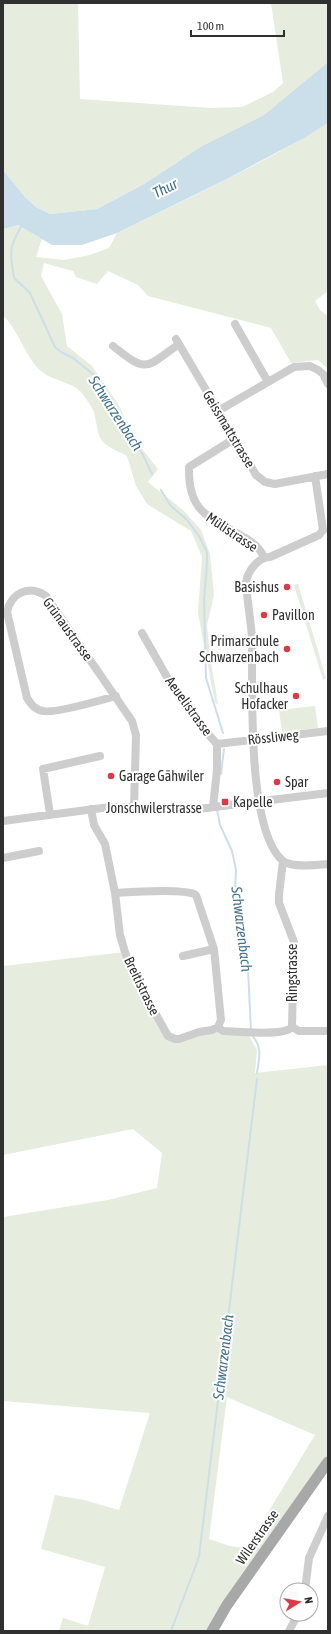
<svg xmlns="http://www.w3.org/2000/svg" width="331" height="1634" font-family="'Asap Condensed',sans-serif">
	<rect width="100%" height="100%" fill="#fff"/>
	<!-- green -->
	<path fill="#e6ecde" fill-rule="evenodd" d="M3,3H78L80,99L211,108L242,107L273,92L283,83L271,3H328V62L264,115L202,146L144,184L97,209L50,214L36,207L25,197L3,170Z
		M328,123V291L315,301L320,310L328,316V369L318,360L291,363L271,328L148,296L138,285L108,271L97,284L76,277L73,271L44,263L41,276L62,314L67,346L92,366L120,407L131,435L158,469L148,482L184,511L201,530L210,554L214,595L207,625L210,656L218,704L215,703L198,613L202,557L191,531L147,504L136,486L127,456C120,452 109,448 103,442C96,434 97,419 93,410C90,404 85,397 81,392C70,380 49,382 36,366C23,351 18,330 3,315V228L4,229L18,225L42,239L36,257L64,260L90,255L109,248L117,233C188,198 261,165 328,123Z
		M298,584L326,678L323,680L294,585Z
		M315,706L318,728L282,732L279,710Z
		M125,952L171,1037L219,1031L248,1034L257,1050L255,1073L328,1065V1462L212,1631H59L63,1618L88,1626L105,1567L41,1549L55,1495L84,1500L119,1510L150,1413L3,1401V1217L108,1200L157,1188L162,1153L133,1129L3,1155V966ZM227,1397L315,1435L247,1547C234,1549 222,1543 209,1539Z"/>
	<!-- water -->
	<path fill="#cbdfeb" d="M328,62V123L304,138L227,179L117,233L82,245H52L18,225L4,229L3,228V170L25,197L36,207L50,214L97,209L144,184L202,146L264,115Z"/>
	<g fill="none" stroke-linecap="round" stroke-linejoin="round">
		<!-- stream -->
		<path stroke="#cbdfeb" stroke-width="2" d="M22,225C8,249 10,252 14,278L30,293L55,347L61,352L73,358L94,375L122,428L142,453L152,474
			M161,490L170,505L187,520L199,536L207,552V563L204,600L206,678L223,733
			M221,774L224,749
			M217,809L220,825L232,851L236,870L235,892L247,949L251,1031
			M252,1035C263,1048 259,1058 257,1073
			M171,1631L199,1557L257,1079"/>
		<!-- minor -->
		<path stroke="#cdcdcd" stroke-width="8" d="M235,324L268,382
			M176,339L256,475L265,482L275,484L328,474
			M113,346C148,374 145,368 179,344
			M218,411L294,367L310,366L318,370L323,374L328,384
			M234,439L189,467C188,510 206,516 240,535C250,540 259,546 264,557
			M315,476L323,530
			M323,530L319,535L270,557C258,557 248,571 246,582C247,601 251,620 252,639C253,687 246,830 283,861C292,868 317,865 328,864
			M142,633L175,691L199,724L217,744V770L213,807
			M116,696C102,700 54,714 43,711C35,710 31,704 27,698L7,612C11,593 29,584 46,596L132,721L136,735L134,807
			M217,744L328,731
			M91,809L94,825L105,844L115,893L120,935L125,952L134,975L168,1036L175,1039H179L199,1032L212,1030L218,1027L223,1031C237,1031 284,1037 292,1027
			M50,814L43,769L100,756
			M3,821L110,807H131L166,810H190L328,793
			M3,858L39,851
			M283,861L279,894V903L294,942L292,1027
			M115,893C131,892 185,888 196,895L214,949L221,1020L218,1027
			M183,956L214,949
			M292,1027L299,1031H328
			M305,1590L309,1558L328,1516
			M289,1631L298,1614"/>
		<!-- major -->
		<path stroke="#a8a8a8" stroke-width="11" d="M212,1631L227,1605L328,1462"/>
	</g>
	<!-- markers -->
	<g fill="#e03845" stroke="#fff" stroke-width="1.5">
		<circle cx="287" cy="587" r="4"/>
		<circle cx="264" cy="615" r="4"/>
		<circle cx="287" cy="649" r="4"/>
		<circle cx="296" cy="696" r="4"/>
		<circle cx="111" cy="776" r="4"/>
		<circle cx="277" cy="782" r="4"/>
		<rect x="221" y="798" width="8" height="8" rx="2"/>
	</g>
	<g text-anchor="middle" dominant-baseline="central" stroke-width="4" stroke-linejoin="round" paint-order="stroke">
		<!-- street labels -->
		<g font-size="14" fill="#303030" stroke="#fff">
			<text transform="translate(229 429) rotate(59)">Geissmattstrasse</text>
			<text transform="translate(232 532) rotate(34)">Mülistrasse</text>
			<text transform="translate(68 629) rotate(54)">Grünaustrasse</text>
			<text transform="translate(189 706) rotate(54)">Aeuelistrasse</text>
			<text transform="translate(273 737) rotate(-6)">Rössliweg</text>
			<text x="154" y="808">Jonschwilerstrasse</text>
			<text transform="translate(292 973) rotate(-90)">Ringstrasse</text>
			<text transform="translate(142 986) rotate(64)">Breitistrasse</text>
			<text transform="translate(257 1537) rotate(-55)">Wilerstrasse</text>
		</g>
		<!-- poi labels -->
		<g font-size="14" fill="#303030" stroke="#fff" text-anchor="start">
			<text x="279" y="587" text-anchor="end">Basishus</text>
			<text x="272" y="615">Pavillon</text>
			<text x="279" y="641" text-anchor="end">Primarschule<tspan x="279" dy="16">Schwarzenbach</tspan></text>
			<text x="288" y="688" text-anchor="end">Schulhaus<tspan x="288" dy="16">Hofacker</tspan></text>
			<text x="119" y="776">Garage Gähwiler</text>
			<text x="285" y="782">Spar</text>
			<text x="233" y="802">Kapelle</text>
		</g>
		<!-- water labels -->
		<g font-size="15" font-style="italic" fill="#40718f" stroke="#fff">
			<text transform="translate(165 188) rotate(-26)">Thur</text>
			<text transform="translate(116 413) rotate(57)">Schwarzenbach</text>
			<text transform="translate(242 929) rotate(83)">Schwarzenbach</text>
			<text transform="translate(223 1357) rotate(-83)">Schwarzenbach</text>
		</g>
	</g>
	<!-- border -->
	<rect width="331" height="1634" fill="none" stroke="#303030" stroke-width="8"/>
	<!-- north arrow -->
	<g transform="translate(299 1602) rotate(79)"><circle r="19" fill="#ffffff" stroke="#acacac"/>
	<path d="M0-3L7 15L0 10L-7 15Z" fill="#e03845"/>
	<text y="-6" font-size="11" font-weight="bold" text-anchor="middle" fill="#303030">N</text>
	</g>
	<!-- scale -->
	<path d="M191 30v6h93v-6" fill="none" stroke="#303030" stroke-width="2"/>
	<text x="197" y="30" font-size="12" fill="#303030" stroke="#ffffff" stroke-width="3" paint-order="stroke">100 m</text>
</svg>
